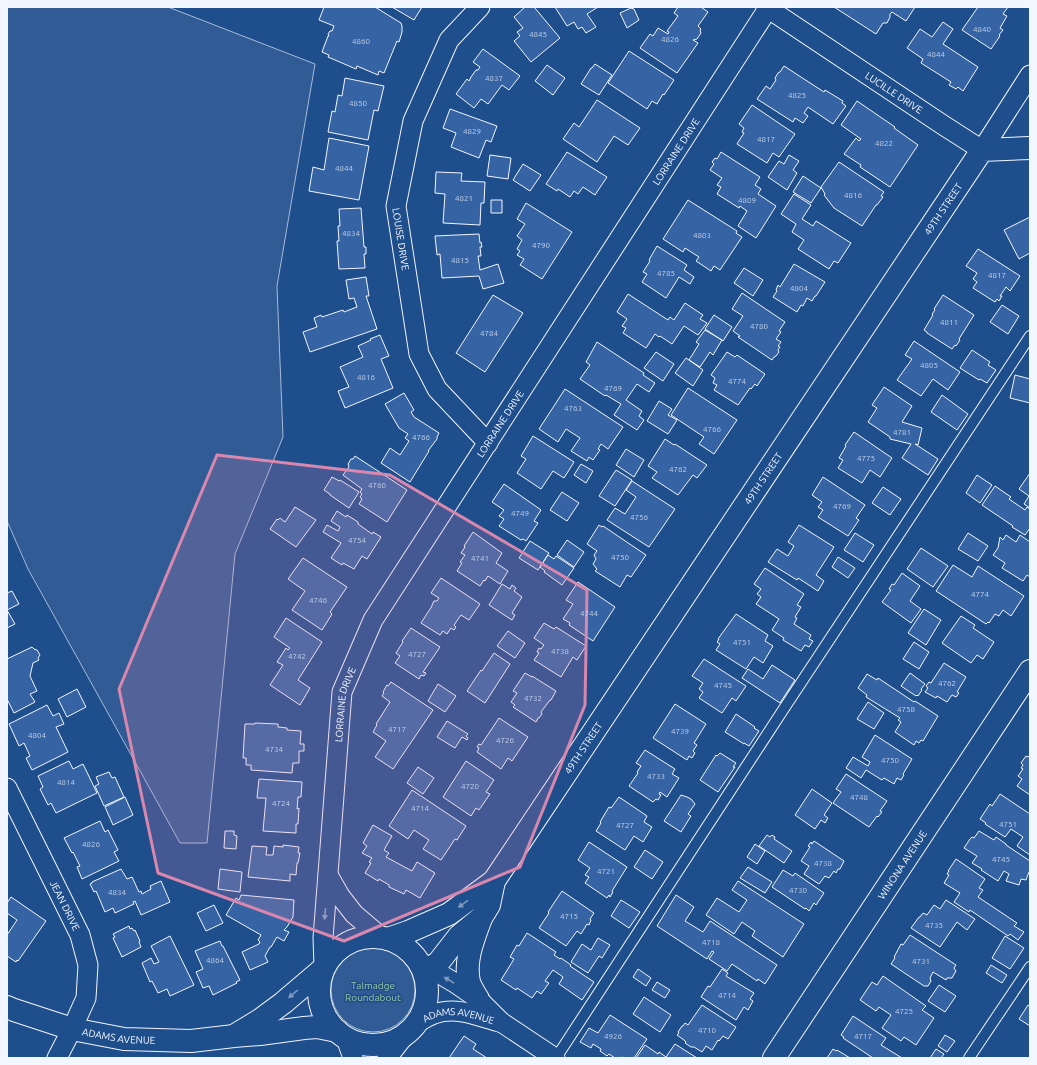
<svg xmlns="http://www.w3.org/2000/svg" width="1037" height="1065" font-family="Ubuntu,sans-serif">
	<rect width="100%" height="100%" fill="#1f4e8c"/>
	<!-- built -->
	<path fill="#305b95" stroke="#a8bbd7" d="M7,7H168L315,64L277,286L283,437L235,554L207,843H180L28,569L7,521Z
		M331 990a42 42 0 1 1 84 0a42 42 0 1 1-84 0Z"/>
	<!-- building -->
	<path fill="#3563a3" stroke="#f2f6ff" d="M324,7H375L401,23L402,26V32L399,42L397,41L384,73L379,71L378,75L357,66L356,69L328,57L329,55L322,52L328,36H329L328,34L330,31H332L334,26L319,20Z
		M392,7H422L414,20Z
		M525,7H534L560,38L531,62L514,41L520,36L517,32L523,28L514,17Z
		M555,7H598L587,14L596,27L586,33L582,27L578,29L574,22L567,26Z
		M678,7H701L708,12L698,26L701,29L700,30L701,33L697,39L693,40L698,43L677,73L640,48L650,34L653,36L658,28L668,34L669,32L667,31L678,16L674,13Z
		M834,7H915L906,21L892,12L890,14V17L887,23H883L876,34Z
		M978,7H1008L1003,14L1007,16L1000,28L1003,30L999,35L1000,36L991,49L962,30Z
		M631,8L634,9L639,20L627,28L620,13Z
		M943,22L953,29L943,44L978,67L963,91L958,87L956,89L949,85L951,82L921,63L923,59L907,48L920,29L932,37Z
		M483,49L520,76L509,90L502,85L488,104L481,99L474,108L456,94L467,79L469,81L471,77L476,70H478L480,67L473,62Z
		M629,51L674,80L664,95L663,94L657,104L652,101L647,109L608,83Z
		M595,64L612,75L599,95L581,84L591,68H592Z
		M547,65L565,78L553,95L535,81Z
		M784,66L824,92L825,90L843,101L842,103L846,106L833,124L808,107L804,113L808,116L803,123L795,118L793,122L757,99L766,86L770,89L776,80L775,78L778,73L780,72Z
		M345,78L384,86L378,111L374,110L368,140L328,132L332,111L335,112L338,95L342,96Z
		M597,100L640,128L628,145L614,136L597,162L563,139L574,123L579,127Z
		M857,101L895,127L894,128L918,145L890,187L860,167L861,165L844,154L856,138L859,141L861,139L841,125Z
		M752,105L795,134L779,157L773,153L767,163L737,144L744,133L742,132L744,128L739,124Z
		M450,109L497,126L491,142L486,140L479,158L451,147L456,133L443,128Z
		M329,138L369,146L359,200L309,191L313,167L324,170Z
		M567,152L607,177L595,195L583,187L578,194L574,191L570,197L558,189L557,191L546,184Z
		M721,152L760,177L755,185L761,189L758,194L776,206L756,238L738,226L747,211L740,206L739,208L717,194L721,187L717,185L722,178L710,170L714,164L712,162L715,158L717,159Z
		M490,155L511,158L508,179L487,176Z
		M789,155L799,161L793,170L797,173L787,190L768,177L779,161L784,164Z
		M839,162L884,192L881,196L883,197L877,205H876L862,226L834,208L824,195L825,194L821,187Z
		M523,164L541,175L530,191L513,180Z
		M436,172L462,173L461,181L485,182L484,203H481L480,225L443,223L445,194L435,193Z
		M803,176L821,188L811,203L793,192Z
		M794,194L811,205L802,219L813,226L816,221L851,243L838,263L834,261L829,269L798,249L804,240L792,232L796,224L781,214Z
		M491,200H502V213H491Z
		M688,200L737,231L736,233L742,237L720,270L714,266L711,271L696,261L699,257L685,248L683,252L663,239Z
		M526,203L572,232L542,279L520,265L524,259L517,255L520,251L517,249L522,240L517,236L525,224L517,219Z
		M361,208L364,247H366V254H364L365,268L339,269L337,241H339L338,226H340L339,209Z
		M1030,217V253L1019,259L1004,230Z
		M479,234L480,243L481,242L482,247H480L481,256H478L480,270L498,264L504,283L483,289L479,276L442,278L440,254L437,255L435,236Z
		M657,246L687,265L684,270L694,277L690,284L679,277L666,298L642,282L647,274L643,272L650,261L649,260Z
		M978,249L1020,276L1010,291L1006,287L1000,296H1002L999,301L997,299L995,302L973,288L977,282L973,279L977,273L966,266Z
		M794,264L825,282L816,296H815L812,301L807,298L803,306L801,305L797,312L773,297L777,291L776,290L778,285L780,287Z
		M744,268L763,280L753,296L734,283Z
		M366,277L369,296H366L377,329L310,352L303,332L317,327L314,318L321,315L322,317L343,310L344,312L357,307L354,298L349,299L346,280Z
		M742,293L785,322L779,331L781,332L776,339L781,342L778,346L780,347L778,350L779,352L776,356L774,357L772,360L738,337L740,336L733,331L743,316L732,309Z
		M628,294L668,320L670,317L674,320L685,303L703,315L700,319L707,323L698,335L684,326L672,344L660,336L659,337L655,334L646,348L623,333L626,328L622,326L627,319L617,312Z
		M493,295L523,313L485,372L456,353Z
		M943,295L974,315L959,339L960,340L956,346L955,345L952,349L927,333V332L924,330L933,315L932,314L935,310L934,309Z
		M1002,305L1019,316L1008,334L990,322Z
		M714,315L732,327L723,341L705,329Z
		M705,330L722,340L713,355L710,352L700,367L689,360L699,344L696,342Z
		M380,335L389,356L381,359L393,388L345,408L338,391L349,387L340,367L363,357L358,346L371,340L370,339Z
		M914,341L960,372L948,390L933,379L921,396L897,380L912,359L905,355Z
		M597,342L644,373L643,375L655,383L649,392L637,384L626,400L642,411L639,416L644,420L637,430L614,415L621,404L606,395L605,396L580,379L590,365L586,362Z
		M972,350L990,362L988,365L996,370L987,383L980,379L979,380L960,368Z
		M656,352L674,364L663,381L644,368Z
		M727,352L735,357L737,355L765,374L757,386L755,384L751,389L750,388L738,405L714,390L717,385L713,383L715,378L711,375Z
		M686,358L703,370L693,386L675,373Z
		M1015,375L1030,379V403L1010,398Z
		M884,387L912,406L902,422L922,428L918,445L915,444L938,459L928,475L902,458L911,444L890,439V437L868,422L877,408L872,405Z
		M688,388L737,420L714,454L699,444L704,437L671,415Z
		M565,389L623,427L608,449L601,444L598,449L600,450L593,460L589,457L587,461L571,451L580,438L566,429L558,442L539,429Z
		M404,393L414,410L411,412L414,417L439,433L437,437V439L428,451H429L410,482L381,463L390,448L400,455L409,441L405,438L408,434L399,428L385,404Z
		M942,395L968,414L957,430L931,412Z
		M659,401L672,409L668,415L677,420L668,434L647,421Z
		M854,432L892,458L880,477L870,470L862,483L838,468L843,460L839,458L846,446L845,445Z
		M533,436L574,462L564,478L553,471L541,489L517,473L526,459L521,456Z
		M665,439L674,445L675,444L707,465L697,478L693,475L678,495L652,478L657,472L648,466Z
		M626,449L644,460L634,477L616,465Z
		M355,456L407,490L387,522L359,504L362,499L360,497L362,494L360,492L362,489L343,475L349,467L348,464L351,459H353Z
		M581,464L593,471L586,483L574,475Z
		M616,470L632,480L615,506L599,496Z
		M1030,473V508L1024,504L1029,496L1019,489Z
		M977,475L992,485L980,503L966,493Z
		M332,477L339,481L340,480L359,492L349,508L330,495V494L324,490Z
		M823,477L865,505L856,518L859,520L848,536L818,517L823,510L818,507L822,502L812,495Z
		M632,481L675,509L649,547L607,520L615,508L625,514L636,497L626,490Z
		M504,484L541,510L534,521L538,523L526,541L523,539L521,540L499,526L504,519L499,516L504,510L492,502Z
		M995,486L1011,497L1009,499L1025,510L1027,507L1030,509V528L1025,535L1012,527L1013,526L982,505Z
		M883,487L901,499L890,515L872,503Z
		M562,492L579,503L567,521L550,510Z
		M295,507L316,520L296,547L270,529L277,519L278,520L280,518L285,522Z
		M337,511L346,517L347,515L358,522V524L372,534L373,532L381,537L367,559L362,556L354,569L343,563L342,565L331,558L341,543L323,532L327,525L338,531L340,527L331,521Z
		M599,525L602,527L603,526L646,555L631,577L627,575L620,587L595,571L597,569L593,564L596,559L594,555L597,551L587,544Z
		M799,525L834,547L816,575L824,581L818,591L798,578L797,580L768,562L777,549L788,556L794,546L788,542Z
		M473,532L502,553L496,563L508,571L500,584L488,576L485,581L484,580L480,586L457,571L462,563L460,562L465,555L461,553L465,547L464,546Z
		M855,533L874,545L863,562L844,550Z
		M968,533L988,546L978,561L958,549Z
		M1006,535L1016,542L1020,535L1030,542V577L1027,575L1023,581L1002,568L1005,563L993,555L998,548L1000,537L1003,540Z
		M567,540L584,552L574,567L557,555Z
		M530,541L549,553L538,570L519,558Z
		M921,548L948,566L933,587L907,569Z
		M548,555L554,559L556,556L574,568L562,585L544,572L545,571L540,567Z
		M838,557L855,568L848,578L832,567Z
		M303,558L347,587L330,612L332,614L322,630L292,610L305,591L288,579Z
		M953,565L972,577L978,566L1024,596L1011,616L1003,610L999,616L995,614L989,623L988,622L986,624L936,591Z
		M765,568L804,594L797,605L801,607L795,617L797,618L794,624L811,635L809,639L813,641L809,647L805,645L801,651L783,640L784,638L772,630L779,619L756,604L761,597L757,594L761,589L754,584Z
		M902,573L920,586L910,601L921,609L911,623L882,602L891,590L889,589L892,584L894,585Z
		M441,578L480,604L469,620L461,615L454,625L456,627L454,630L451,628L447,634L443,631L440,635L421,623L432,606V605L434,601H437L439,598L431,593Z
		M578,582L615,607L593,641L569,625L570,623L563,619L573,604L566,600Z
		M502,584L510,589L512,585L516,588L514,591L522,597L512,613L515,615L512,620L489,605Z
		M12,591L19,604L7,610L15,624L7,628V593Z
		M924,609L941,620L926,645L908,633Z
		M736,614L768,635L765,641L773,646L763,663L754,657L746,669L716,650L720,644L717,642L719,639H718Z
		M961,616L975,625L973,628L994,642L983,659L977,655L971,663L942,643Z
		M286,618L322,642L298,680L310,688L300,705L270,685L283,665L277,662L286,648L288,650L290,648L274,637Z
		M544,623L554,629L556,627L586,646L577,660L573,657L561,677L534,660L539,653L537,652L539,648L541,649L544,645L534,638Z
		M411,628L440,647L423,672L426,673L424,676L421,675L419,679L395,663L400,656L396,653L403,642L402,641Z
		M508,631L525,643L515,658L497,646Z
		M914,642L929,652L919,669L903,659Z
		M32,647L34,649L37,650L40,655L38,658L39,660L33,663L30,676L37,691L30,694L35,702L14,713L7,699V659Z
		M494,653L510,664L485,703L467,691L481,670L482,671Z
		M704,659L746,686L736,701L732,698L722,713L699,698L703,692L699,689L703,683L692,676Z
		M944,663L966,677L957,692L959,693L956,697L952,695L947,702L937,696L936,698L925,692L928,688L926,686L929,682L931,683Z
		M772,665L795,680L780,703L742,678L748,669L763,679Z
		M525,673L532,677V676L556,691L551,700H550L541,712L542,714L539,718H538L536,722L513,707L515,705L511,702L517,693L513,691Z
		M910,673L925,684L921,689L922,690L918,696L917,695L916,696L901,686Z
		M867,674L877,680L878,678L914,702L915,701L938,716L923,741L921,740L919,743L916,741L914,745L895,732L901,722L898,720L900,718L866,697L867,695L858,688Z
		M391,682L433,710L393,769L375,757L386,741L373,732L377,725L376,724L390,702L382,696L384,693L383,692L387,685L388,686Z
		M438,684L456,696L445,712L428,701Z
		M77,689L86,707L67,717L58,699Z
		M868,702L884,713L874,729L857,719Z
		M675,704L706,724L694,743L697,745L693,751L695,753L692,758L689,756L687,760L653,738Z
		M47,705L53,716L59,713L64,724L56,727L68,752L32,770L26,758L30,756L24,743L19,746L9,724Z
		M736,714L755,727L754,728L759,731L749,746L744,743V744L725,732Z
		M499,718L528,737L512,761L508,758L501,769L477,752L479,748L477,747L479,744L481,745Z
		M447,721L468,734L466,736L468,738L467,740L462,737L455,748L437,737Z
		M255,723L278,724V727L287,728V730L301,731L300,744H304V751H299V763H293L292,773L251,770V765H246V758H243L245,724H255Z
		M875,735L912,759L903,774L904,775L901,780L897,778L894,784L884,778L882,780L866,770L861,778L846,768L853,757L868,766L870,762L862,757Z
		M645,750L675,769L672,774L679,778L667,797L660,792L659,794L661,795L658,800L656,799L653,802L629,786L638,773L637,772L641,766L636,763Z
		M720,753L736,763L733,767H735L718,792L700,780L716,755L717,756Z
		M1030,755V795L1017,786L1022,779L1018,776L1023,769L1021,768L1023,765L1021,763L1026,756L1028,757Z
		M69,761L73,769L83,764L97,793L56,813L51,803L48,805L40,789L43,787L38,776Z
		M466,761L494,780L486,792L490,794L479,810L476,808L471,816L443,797Z
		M418,767L434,778L423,794L407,783Z
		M109,772L112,778L115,777L124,797L104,806L95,786L99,784L96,777Z
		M846,774L887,801L880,811L882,812L878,817L877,816L869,827L833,803L841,792L836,789Z
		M259,779L302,782L301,797H298L297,809L299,808L298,824H296V833L263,831L266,798H257Z
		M812,789L832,803L824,815L828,818L825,823L821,820L815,829L795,815Z
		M412,790L466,826L457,840L455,839L441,860L423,849L429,840L414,830L408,839L389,826Z
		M1000,794L1030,814V855L1017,846L1023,837L1011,829L1005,837L985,824L986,823L980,819L990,804L992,806Z
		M681,795L687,797L691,799L695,804L688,814L691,816L681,832L664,821Z
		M125,797L133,815L113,825L105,807Z
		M619,797L647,816L644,822L652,827L643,842L634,836L625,850L596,831L601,823L600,822L609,807L611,808Z
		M100,821L105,832L108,830L118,850L114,852L119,861L82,879L77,867L80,866L73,852L72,853L64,838Z
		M373,825L392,836L384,850L389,853L386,857L412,871L417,862L435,873L420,898L406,890L404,894L389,887V885L379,879L378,881L365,873L371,863L369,862L372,858L362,853L367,846L363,843Z
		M225,831H234V835L237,836L236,849L224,848Z
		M979,831L994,840L996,837L1006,844V845L1030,861V873L1029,872L1026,880L1021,879L1019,885L1006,881L1009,874L1004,871L998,881L981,870L982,869L972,863L977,856L964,848L970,839L972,837L974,838Z
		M767,835L770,837L772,835L775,837L774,839L792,851L784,863L759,846Z
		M814,841L844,861L840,869H838L836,873L834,871L829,878L825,876L819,884L804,874L809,866L801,861L810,847L808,846L811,842L812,844Z
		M589,842L627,867L612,891L613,892L610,897L609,895L607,898L585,883L589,877L585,875L590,868L578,860Z
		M755,844L765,851L757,864L747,857Z
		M283,845L299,847L298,853H300L298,863H297L296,875L290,874V881L248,877L252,846L267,847L266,855H273L274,846L283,847Z
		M645,850L663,862L652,879L634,867Z
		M956,859L985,879L979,888L983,890L978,897L1017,923L1014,926L1024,932L1018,940L1010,934L1008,936L970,910L969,912L954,902L960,893L944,883L949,875L947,874L949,871H948Z
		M748,867L772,882L765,893L740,878Z
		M121,869L127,879L132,877L139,892L141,891L142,894L151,889L150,886L161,881L170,902L141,915L135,901L133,902L134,904L115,913L113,908L105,912L96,891L94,892L90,884L92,883V882Z
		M220,869L242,872L240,892L218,889Z
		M783,870L793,876L795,873L824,893L816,905L814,903L809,911L806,908L805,909L772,887Z
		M738,881L804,924L783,957L752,936L755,931L742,922L734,934L706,915L717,898L739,912L747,900L732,890Z
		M562,891L594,913L590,919L591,920L589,925L587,924L581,934L577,931L566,946L539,928L549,913L548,912Z
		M241,895L294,900L293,917L287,927L284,930L289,932L284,941L277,937L271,947H270L265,956L268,962L250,970L242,952L259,944L260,942L258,940L261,935L226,915L236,898L239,900Z
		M676,895L694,907L685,921L703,932L710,921L777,965L765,984L758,979L757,981L732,964L727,971L709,959L714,952L712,951L707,959L657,926Z
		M11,897L46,921L18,961L17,960L16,962L7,956V935L17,920L7,913V903Z
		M621,900L640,912L629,928L611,916Z
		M946,900L975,919L967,930L957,922L940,947L911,928L919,917H920L923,913L927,915L934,905L940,909Z
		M214,905L223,923L206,931L197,913Z
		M129,926L130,929L132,928L134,931L135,930L140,941L139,942L141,947L122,957L113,938L115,937L113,934Z
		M527,933L556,952L554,955L560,959L561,958L571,965L570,966L594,982L582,1000L559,984L563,977L553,970L545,981L549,983L541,994L537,991L532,998L517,988L516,990L501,980L514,959L510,957L517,945L519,946Z
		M910,935L956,965L954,968L956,971L952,978H947L946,980L933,972L930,978L931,981L928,986H924L891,964L895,958L894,957L901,944L903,945Z
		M170,936L194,985L170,996L167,989L158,993L152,981L150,982L142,963L151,958L154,964L159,962L151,946Z
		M1005,936L1024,948L1010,969L992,958Z
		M598,938L610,945L602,958L599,956L588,973L571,962L582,944L591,950Z
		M220,941L222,946H223L240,980L236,982L237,983L213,995L209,986L203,988L196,972L203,969L195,951Z
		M991,965L1007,975L1002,983L986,973Z
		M638,969L651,978L646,986L633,977Z
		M722,969L728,973L726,976L754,993L750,999L753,1001L748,1010L744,1007L736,1020L701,997L708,986L710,987Z
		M883,976L926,1006L922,1010L934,1018L916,1045L904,1037L901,1041L882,1028L891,1015L879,1007L876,1011L860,1000L872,982L877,985Z
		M657,982L670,990L665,998L652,990Z
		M939,985L956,996L945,1012L928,1001Z
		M644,997L671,1015L660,1032L633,1014Z
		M702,1005L736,1027L728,1039L723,1036L719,1041L718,1040L712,1050L706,1046L702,1052L694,1047H691L685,1043L686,1042L684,1040L677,1035L679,1033L678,1032L682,1026H683L685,1023L688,1025Z
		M1028,1005L1030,1006V1026L1019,1019Z
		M610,1015L647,1039L634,1058H624L622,1057L621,1058H615L609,1054L607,1056L600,1051L601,1049L593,1044L591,1048L580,1042L589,1028L598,1033Z
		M853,1016L886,1038L881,1045L902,1058H873L843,1038L844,1037L841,1035Z
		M945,1035L955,1041L947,1052L938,1046Z
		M464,1036L476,1044L473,1049L487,1058H449Z
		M675,1044L697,1058H636L645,1045L658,1054L659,1052L666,1057Z
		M833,1049L836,1051L837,1050L850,1058H827Z
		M936,1049L944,1054L941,1058H930Z"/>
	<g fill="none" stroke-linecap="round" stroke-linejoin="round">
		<defs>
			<path id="lane" d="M556,1058L783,710L1030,336
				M969,1058L1030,967"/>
			<g id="street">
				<path id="s1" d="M480,7L449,40L413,121L396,206L419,354L437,389L488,443"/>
				<path id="s2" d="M766,7L943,125L982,150L1030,75"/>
				<path id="s3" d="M7,788L80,935L88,965L86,998L72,1029L57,1058"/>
				<path d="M328,875L340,896L354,914L381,937"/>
				<path id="s4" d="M324,966L323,938L342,692L373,620L769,7"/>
				<path d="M424,973L440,974L455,983L478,999L501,1022L555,1058"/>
				<path id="s5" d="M417,1023C422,1020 428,1016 434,1014C456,1006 478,1016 499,1022"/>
				<path d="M346,1038L353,1058"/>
				<path d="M387,1058L405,1035"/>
			</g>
			<g id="secondary">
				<circle cx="373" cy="991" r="54"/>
				<path id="s6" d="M388,939L408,932L449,914L494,881L982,150L1030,148"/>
				<path d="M424,971L438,963L459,936L481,918L489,905L494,881"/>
				<path d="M478,999C475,994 471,988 469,982C464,960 474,938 481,918"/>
				<path id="s7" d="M7,1007L14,1010L72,1029L124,1039L191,1041L234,1036L260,1034L304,1028L317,1027L337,1031"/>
				<path d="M237,1034L260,1020L283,1003L323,969"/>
				<path id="s8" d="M774,1058L1030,671"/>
			</g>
		</defs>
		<!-- lane casing -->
		<use href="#lane" stroke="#f2f6ff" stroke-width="12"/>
		<!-- street casing -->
		<use href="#street" stroke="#f2f6ff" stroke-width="21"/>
		<!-- secondary casing -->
		<use href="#secondary" stroke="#f2f6ff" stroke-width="24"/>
		<!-- lane -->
		<use href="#lane" stroke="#1f4e8c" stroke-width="10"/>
		<!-- street -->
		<use href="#street" stroke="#1f4e8c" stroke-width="19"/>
		<!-- secondary -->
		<use href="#secondary" stroke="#1f4e8c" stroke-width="22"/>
	</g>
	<!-- one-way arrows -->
	<defs><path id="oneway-solid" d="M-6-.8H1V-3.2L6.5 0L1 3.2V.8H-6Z"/></defs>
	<g fill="#7e9ac0">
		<use href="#oneway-solid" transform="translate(463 904) rotate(144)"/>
		<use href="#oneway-solid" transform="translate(325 914) rotate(95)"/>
		<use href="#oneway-solid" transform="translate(449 980) rotate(-149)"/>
		<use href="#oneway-solid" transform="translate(293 994) rotate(140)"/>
	</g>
	<!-- marked area -->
	<path fill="#da87ad" fill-opacity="0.2" stroke="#da87ad" stroke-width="3" stroke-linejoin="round" d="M217,455L390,475L587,590L585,705L520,867L344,941L158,873L119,689Z"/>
	<g text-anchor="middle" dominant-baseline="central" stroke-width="3" stroke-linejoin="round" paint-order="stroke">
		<!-- number labels -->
		<g font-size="8" fill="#c3d1e8">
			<text x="982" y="29">4840</text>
			<text x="538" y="34">4845</text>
			<text x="670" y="39">4826</text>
			<text x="361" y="41">4860</text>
			<text x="936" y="54">4844</text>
			<text x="494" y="78">4837</text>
			<text x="797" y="95">4825</text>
			<text x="358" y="103">4850</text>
			<text x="472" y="131">4829</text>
			<text x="766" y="139">4817</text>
			<text x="884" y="143">4822</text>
			<text x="344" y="168">4844</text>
			<text x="853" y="195">4816</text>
			<text x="464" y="198">4821</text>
			<text x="747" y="200">4809</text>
			<text x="351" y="233">4834</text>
			<text x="702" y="235">4803</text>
			<text x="541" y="245">4790</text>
			<text x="460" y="260">4815</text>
			<text x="666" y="273">4785</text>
			<text x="997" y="275">4817</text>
			<text x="799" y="288">4804</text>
			<text x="949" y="322">4811</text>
			<text x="759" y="326">4780</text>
			<text x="489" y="333">4784</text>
			<text x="929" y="365">4805</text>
			<text x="366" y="377">4816</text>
			<text x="737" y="381">4774</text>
			<text x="613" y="388">4769</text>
			<text x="573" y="408">4763</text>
			<text x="712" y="429">4766</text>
			<text x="902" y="432">4781</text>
			<text x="421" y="437">4766</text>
			<text x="866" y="458">4775</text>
			<text x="678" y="469">4762</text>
			<text x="377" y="485">4760</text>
			<text x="842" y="506">4769</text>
			<text x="520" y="513">4749</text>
			<text x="639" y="517">4756</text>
			<text x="357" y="540">4754</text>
			<text x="620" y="557">4750</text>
			<text x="480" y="558">4741</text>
			<text x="980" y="594">4774</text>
			<text x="318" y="600">4746</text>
			<text x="589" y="613">4744</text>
			<text x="742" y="642">4751</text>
			<text x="560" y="651">4738</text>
			<text x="417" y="654">4727</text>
			<text x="297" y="656">4742</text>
			<text x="947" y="683">4762</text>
			<text x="723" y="685">4745</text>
			<text x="533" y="698">4732</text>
			<text x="906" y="709">4758</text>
			<text x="397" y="729">4717</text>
			<text x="680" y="731">4739</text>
			<text x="37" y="735">4804</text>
			<text x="505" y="740">4726</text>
			<text x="274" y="749">4734</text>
			<text x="890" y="760">4750</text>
			<text x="656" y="776">4733</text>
			<text x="66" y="782">4814</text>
			<text x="470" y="786">4720</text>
			<text x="859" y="797">4748</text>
			<text x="281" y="803">4724</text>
			<text x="420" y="808">4714</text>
			<text x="1008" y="824">4751</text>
			<text x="625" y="825">4727</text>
			<text x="91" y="844">4826</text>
			<text x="1001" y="859">4745</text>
			<text x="823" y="863">4738</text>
			<text x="606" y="871">4721</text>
			<text x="798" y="890">4730</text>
			<text x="117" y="892">4834</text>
			<text x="569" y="916">4715</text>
			<text x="934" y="925">4735</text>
			<text x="711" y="942">4718</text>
			<text x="215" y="960">4864</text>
			<text x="921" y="961">4731</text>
			<text x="727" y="995">4714</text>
			<text x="904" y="1011">4725</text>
			<text x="707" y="1030">4710</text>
			<text x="613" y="1036">4926</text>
			<text x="863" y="1036">4717</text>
		</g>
		<!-- street labels -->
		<g font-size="10" fill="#f2f6ff" stroke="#1f4e8c">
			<text stroke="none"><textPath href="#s2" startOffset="154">LUCILLE DRIVE</textPath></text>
			<text stroke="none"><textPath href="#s4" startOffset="911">LORRAINE DRIVE</textPath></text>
			<text stroke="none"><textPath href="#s6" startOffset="930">49TH STREET</textPath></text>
			<text stroke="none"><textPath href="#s1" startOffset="254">LOUISE DRIVE</textPath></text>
			<text stroke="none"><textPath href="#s4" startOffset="587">LORRAINE DRIVE</textPath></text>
			<text stroke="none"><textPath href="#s6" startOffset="606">49TH STREET</textPath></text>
			<text stroke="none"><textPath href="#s4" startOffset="263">LORRAINE DRIVE</textPath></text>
			<text stroke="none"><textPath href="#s6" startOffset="282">49TH STREET</textPath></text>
			<text stroke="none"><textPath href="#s8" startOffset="232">WINONA AVENUE</textPath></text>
			<text stroke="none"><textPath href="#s3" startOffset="131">JEAN DRIVE</textPath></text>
			<text stroke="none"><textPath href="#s5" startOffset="44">ADAMS AVENUE</textPath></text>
			<text stroke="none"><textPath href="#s7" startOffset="116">ADAMS AVENUE</textPath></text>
		</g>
		<!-- park labels -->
		<g font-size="10" fill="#97c8a6" stroke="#1f4e8c">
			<text x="373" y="985">Talmadge<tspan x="373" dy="12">Roundabout</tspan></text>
		</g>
	</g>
	<!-- border -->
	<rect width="1037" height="1065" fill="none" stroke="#f2f6ff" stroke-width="16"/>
</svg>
